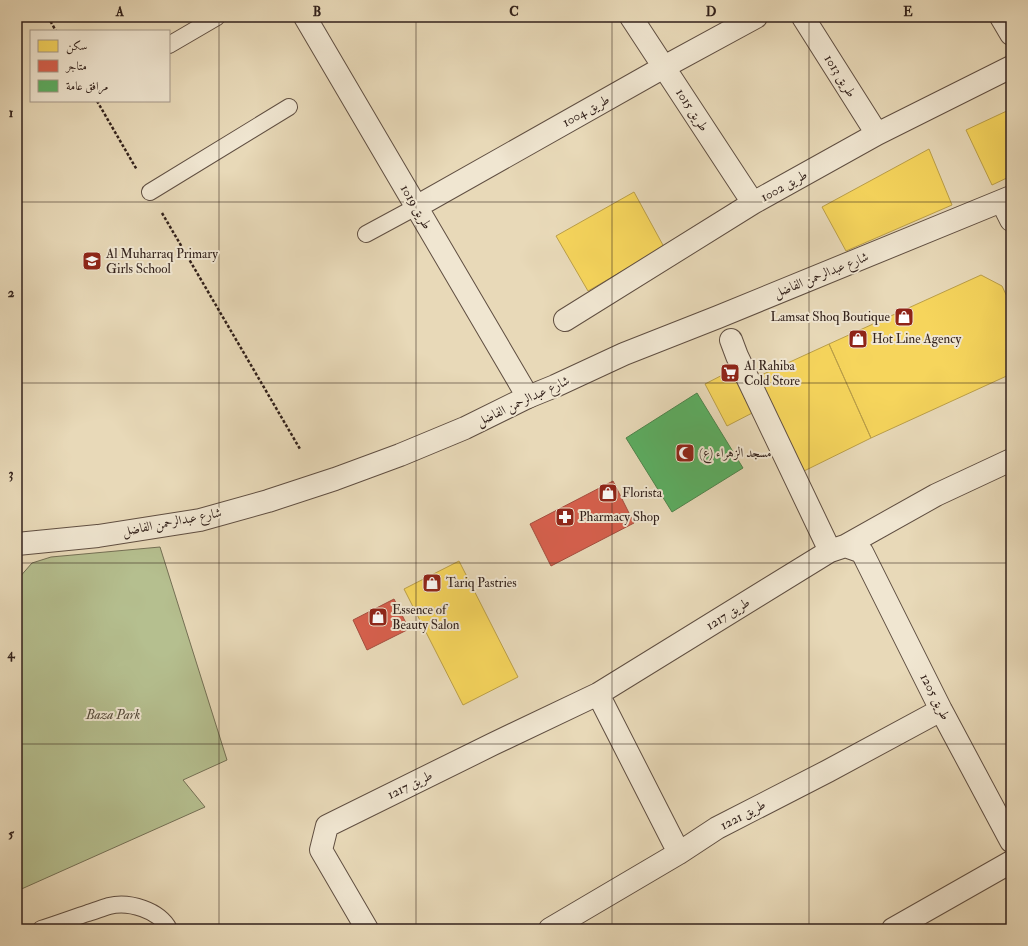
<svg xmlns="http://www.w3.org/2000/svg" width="1028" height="946" font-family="'IM FELL Double Pica',Amiri,serif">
	<rect width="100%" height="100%" fill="#e8d9b8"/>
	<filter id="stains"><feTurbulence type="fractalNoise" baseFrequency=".005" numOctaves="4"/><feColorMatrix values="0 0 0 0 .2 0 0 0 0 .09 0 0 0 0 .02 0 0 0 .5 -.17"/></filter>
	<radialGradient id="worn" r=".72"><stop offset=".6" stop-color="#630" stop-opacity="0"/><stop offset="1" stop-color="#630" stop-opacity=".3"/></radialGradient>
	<!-- green -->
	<path fill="#b5bf8f" stroke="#747055" d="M160,547L227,760L183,780L205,807L17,891V583L18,579L32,563L51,557Z"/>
	<!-- homes -->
	<path fill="#f6d55c" stroke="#bb9f48" d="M1011,109V176L992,185L966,130Z
		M929,149L952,205L846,251L822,207Z
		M634,192L664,247L588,291L556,236Z
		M981,275L1002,286L1011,305V374L871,438L829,344Z
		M829,344L871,438L802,472L755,378Z
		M736,368L758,410L727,426L705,384Z
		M459,561L518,677L463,705L404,589Z"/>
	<!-- shops -->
	<path fill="#d6604d" stroke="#a54d3e" d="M613,481L634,523L551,566L530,524Z
		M394,599L409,629L367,650L353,620Z"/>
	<!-- public -->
	<path fill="#5aae61" stroke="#4e844c" d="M697,393L743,468L672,512L626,438Z"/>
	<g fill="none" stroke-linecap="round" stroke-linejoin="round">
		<defs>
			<path id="service" d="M169,45L217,17
				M150,192L289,107
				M366,234L416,207
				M41,929C57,924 73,918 88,913C95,911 102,908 109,906C129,901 159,910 169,929"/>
			<path id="minor" d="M305,17L528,397
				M631,17L753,203
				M803,17L877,134
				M1001,17L1011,34
				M1002,202L1011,220
				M416,207L664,67L756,17
				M565,320L753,203L877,134L1011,67
				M731,340L737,356L830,551
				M845,546L936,495L1011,460
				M598,694L679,853
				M367,929L321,850L327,826L493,744L598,694L830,551L845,546L862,552L941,710L1011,841
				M550,929L679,853L717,828L828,771L941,710
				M893,929L1011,862"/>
			<path id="tertiary" d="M17,544L98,536L200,520L268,501L335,479L400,455L465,428L528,397L555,386L624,354L718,317L1011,197"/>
		</defs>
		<!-- service casing -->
		<use href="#service" stroke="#604f42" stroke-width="18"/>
		<!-- minor casing -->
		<use href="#minor" stroke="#604f42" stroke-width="24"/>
		<!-- tertiary casing -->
		<use href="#tertiary" stroke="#604f42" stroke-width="24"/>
		<!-- path -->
		<path stroke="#32211b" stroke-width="2.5" stroke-dasharray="3 2" stroke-linecap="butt" d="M48,17L56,31
			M97,101L137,170
			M162,213L300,449"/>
		<!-- service -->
		<use href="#service" stroke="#f0e6d1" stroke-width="16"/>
		<!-- minor -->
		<use href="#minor" stroke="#f0e6d1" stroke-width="22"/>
		<!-- tertiary -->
		<use href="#tertiary" stroke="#f0e6d1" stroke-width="22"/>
	</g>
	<!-- grid -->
	<path fill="none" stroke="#32211b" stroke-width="1" stroke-opacity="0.55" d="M219,17V929M416,17V929M612,17V929M809,17V929M17,202H1011M17,383H1011M17,563H1011M17,744H1011"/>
	<!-- icons -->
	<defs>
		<symbol id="school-square" viewBox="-11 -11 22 22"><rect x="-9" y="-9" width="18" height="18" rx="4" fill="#8f2418" stroke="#f0e6d1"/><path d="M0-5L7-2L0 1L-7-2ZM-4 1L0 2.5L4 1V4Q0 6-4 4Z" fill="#fff"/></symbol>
		<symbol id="shop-square" viewBox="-11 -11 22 22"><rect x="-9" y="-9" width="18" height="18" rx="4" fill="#8f2418" stroke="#f0e6d1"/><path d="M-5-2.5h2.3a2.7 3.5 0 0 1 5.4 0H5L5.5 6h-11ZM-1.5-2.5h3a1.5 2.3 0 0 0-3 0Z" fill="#fff"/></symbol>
		<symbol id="supermarket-square" viewBox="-11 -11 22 22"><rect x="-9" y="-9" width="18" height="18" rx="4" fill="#8f2418" stroke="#f0e6d1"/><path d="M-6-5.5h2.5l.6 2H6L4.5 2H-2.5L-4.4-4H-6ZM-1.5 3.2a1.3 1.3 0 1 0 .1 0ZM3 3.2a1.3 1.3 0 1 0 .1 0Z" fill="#fff"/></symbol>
		<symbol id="mosque-square" viewBox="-11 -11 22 22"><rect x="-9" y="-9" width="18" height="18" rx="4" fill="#8f2418" stroke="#f0e6d1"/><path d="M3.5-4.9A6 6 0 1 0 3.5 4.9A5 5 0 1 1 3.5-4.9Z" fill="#fff"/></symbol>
		<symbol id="pharmacy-square" viewBox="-11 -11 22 22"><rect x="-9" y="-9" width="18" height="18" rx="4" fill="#8f2418" stroke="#f0e6d1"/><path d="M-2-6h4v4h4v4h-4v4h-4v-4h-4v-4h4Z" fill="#fff"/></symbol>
	</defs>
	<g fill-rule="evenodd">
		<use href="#school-square" x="81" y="250" width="22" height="22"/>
		<use href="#shop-square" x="893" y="306" width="22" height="22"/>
		<use href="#shop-square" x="847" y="328" width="22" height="22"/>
		<use href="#supermarket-square" x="719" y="362" width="22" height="22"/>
		<use href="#mosque-square" x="674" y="442" width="22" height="22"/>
		<use href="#shop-square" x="597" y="482" width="22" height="22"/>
		<use href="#pharmacy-square" x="554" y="506" width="22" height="22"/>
		<use href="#shop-square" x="421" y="572" width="22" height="22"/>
		<use href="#shop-square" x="367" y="606" width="22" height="22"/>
	</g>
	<g text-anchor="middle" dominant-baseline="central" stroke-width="4" stroke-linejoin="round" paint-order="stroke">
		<!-- street labels -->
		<g font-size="13" fill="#32211b" stroke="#f0e6d1">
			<text transform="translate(840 76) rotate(58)">طريق 1013</text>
			<text transform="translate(692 110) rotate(57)">طريق 1015</text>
			<text transform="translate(586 111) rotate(-29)">طريق 1004</text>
			<text transform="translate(784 186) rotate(-29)">طريق 1002</text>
			<text transform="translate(416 207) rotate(60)">طريق 1019</text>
			<text transform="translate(821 275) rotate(-22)">شارع عبدالرحمن الفاضل</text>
			<text transform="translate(523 401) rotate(-25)">شارع عبدالرحمن الفاضل</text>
			<text transform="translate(172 522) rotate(-11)">شارع عبدالرحمن الفاضل</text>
			<text transform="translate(728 614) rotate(-32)">طريق 1217</text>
			<text transform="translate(935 697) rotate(63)">طريق 1205</text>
			<text transform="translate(410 785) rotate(-26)">طريق 1217</text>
			<text transform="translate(743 815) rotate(-28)">طريق 1221</text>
		</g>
		<!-- poi labels -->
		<g font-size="13" fill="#32211b" stroke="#f0e6d1" text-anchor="start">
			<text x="106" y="254">Al Muharraq Primary<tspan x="106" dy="15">Girls School</tspan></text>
			<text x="890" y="317" text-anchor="end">Lamsat Shoq Boutique</text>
			<text x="872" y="339">Hot Line Agency</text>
			<text x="744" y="366">Al Rahiba<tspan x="744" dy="15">Cold Store</tspan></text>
			<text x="699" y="453">مسجد الزهراء (ع)</text>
			<text x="622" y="493">Florista</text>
			<text x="579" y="517">Pharmacy Shop</text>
			<text x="446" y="583">Tariq Pastries</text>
			<text x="392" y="610">Essence of<tspan x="392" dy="15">Beauty Salon</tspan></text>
		</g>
		<!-- park labels -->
		<g font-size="13" font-style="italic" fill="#534838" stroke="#f0e6d1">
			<text x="113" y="715">Baza Park</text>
		</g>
	</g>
	<!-- margin -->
	<rect width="1028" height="946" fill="none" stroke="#e8d9b8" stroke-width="44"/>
	<!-- legend -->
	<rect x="30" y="30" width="140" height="72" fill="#f0e6d1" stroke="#a49788"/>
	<rect x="38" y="40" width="20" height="12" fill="#f6d55c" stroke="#a49788"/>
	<text x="66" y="50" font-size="12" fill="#32211b">سكن</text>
	<rect x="38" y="60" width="20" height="12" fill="#d6604d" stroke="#a49788"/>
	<text x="66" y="70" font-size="12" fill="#32211b">متاجر</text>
	<rect x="38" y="80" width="20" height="12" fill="#5aae61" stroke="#a49788"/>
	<text x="66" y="90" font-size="12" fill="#32211b">مرافق عامة</text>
	<rect x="22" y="22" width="984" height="902" fill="none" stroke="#32211b" stroke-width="1.5"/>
	<g font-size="13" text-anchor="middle" font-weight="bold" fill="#32211b">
		<text x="120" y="16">A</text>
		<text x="317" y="16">B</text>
		<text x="514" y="16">C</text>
		<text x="711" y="16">D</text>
		<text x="908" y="16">E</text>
		<text x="11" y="117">1</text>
		<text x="11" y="297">2</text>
		<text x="11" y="478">3</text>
		<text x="11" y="658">4</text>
		<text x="11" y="838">5</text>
	</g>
	<rect width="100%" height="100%" filter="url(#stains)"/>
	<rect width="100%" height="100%" fill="url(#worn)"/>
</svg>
